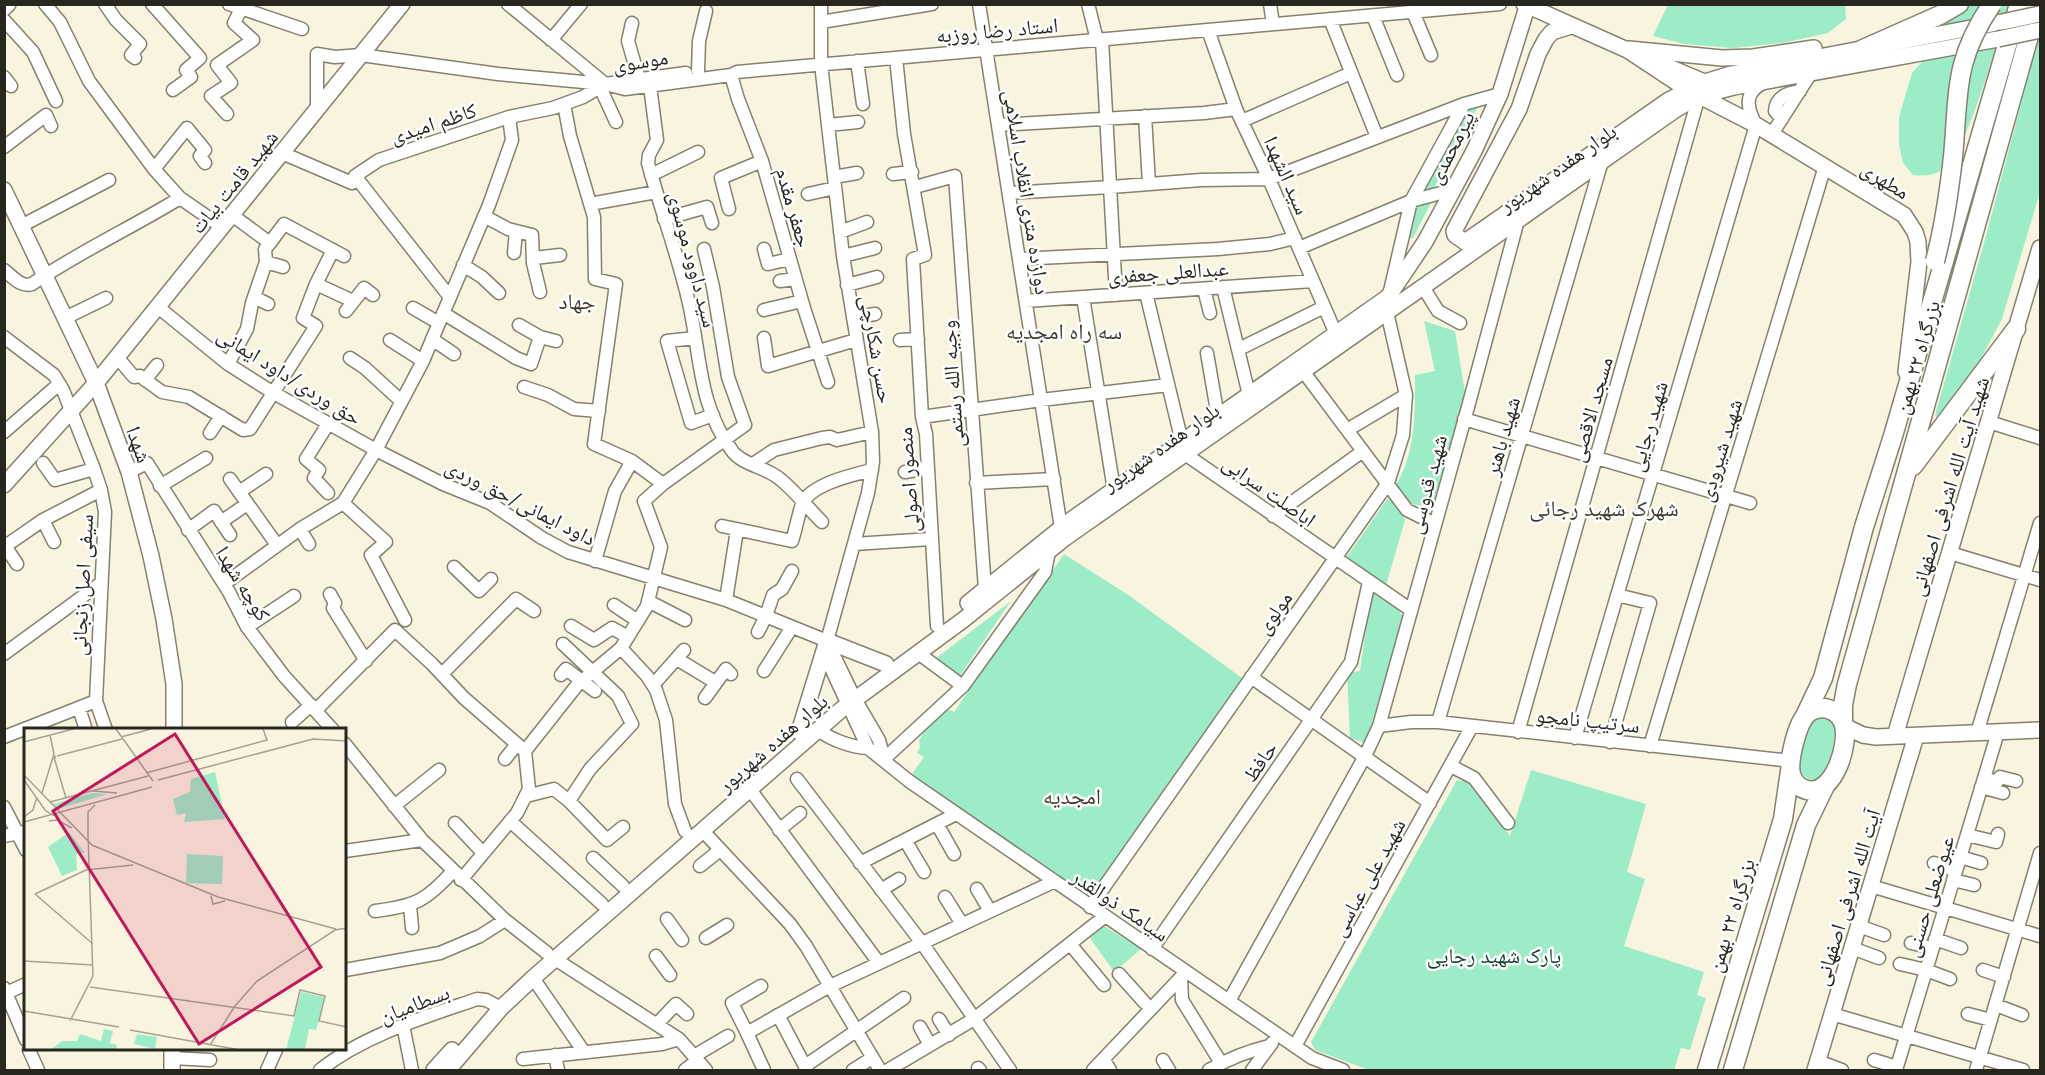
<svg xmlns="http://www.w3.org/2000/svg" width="2045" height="1075" font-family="Lato,'Noto Naskh Arabic',sans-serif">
	<rect width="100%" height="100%" fill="#f9f4e0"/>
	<!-- green -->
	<path fill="#9cedc7" d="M1668,5H1845L1846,19L1828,33L1783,43L1733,48L1684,44L1653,36Z
		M1967,5H2008L2006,13L1916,35Z
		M2040,39V192L2002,319L1979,362L1939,419L1935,415L1984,243L2038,40Z
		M1996,47C1986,75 1965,156 1940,171C1932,176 1923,176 1913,175L1903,163L1899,144V117L1912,73L1922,62Z
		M1482,99L1434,188L1422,192L1467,104Z
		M1433,199L1413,238H1408L1417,202Z
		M1424,321L1455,331L1465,393L1436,509L1408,503L1394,488C1416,455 1415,413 1415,375L1435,371Z
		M1391,494L1405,520L1385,589L1403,617L1366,743L1350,738L1347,673L1360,671L1370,600L1377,583L1344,561Z
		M1064,554L1127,594L1242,678L1088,899L913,779L912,774L924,757L917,753L920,747L919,740L934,716L948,709L954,712Z
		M1011,601L959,677L935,659Z
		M1822,717L1832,721L1835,725L1833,750L1822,776C1814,782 1807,780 1801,773C1797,757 1802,721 1822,717Z
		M1531,770L1646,804L1627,872L1645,879L1624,946L1704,972L1697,995L1706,998L1690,1050L1681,1048L1674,1070H1369L1315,1050L1311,1042L1457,780L1468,782L1479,792L1510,836Z
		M1104,926L1141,949L1114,972L1090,938Z"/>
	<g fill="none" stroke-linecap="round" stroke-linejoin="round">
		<defs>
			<path id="minor" d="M45,4L60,22L89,81L154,169L180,198L222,227
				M105,4L116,20L140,44L131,55L135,58
				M152,4L200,58L186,70L191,77L173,90
				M229,4L302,29
				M508,4L604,83
				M821,4V64L843,256L872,432L873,462L868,493L827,641L855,699L879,740L884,759
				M979,4L1061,528
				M1088,4L1097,40
				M1270,4L1273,24
				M1413,12L1431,55
				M1373,16L1397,75
				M1330,19L1377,137
				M4,20L33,52L56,101
				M821,22L932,4
				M632,23L628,41L639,79
				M1208,30L1236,109L1269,179L1336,334
				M551,40L581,4
				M1102,40L1116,295
				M896,58L904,134L925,255L913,259L922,417L926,434L937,626
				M857,61L863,104
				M698,71L699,41L706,11
				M731,75L738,99L762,161L804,308L828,382
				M4,77L11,86
				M650,86L657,140L649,155L648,163C661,211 680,260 690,308C701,360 699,407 733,452C743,465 766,467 780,479C795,491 808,508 822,522
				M600,87L616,122
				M564,104L570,136L594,217L595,279L616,284L594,444L632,461L663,484
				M317,110V54L335,57L361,55L498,74L605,84L625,89L731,75L737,72L1500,4
				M227,114L211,96L231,83L217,65L253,40L234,23L241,9
				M1145,116L1149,184
				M1782,119L1775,111C1776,97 1787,93 1800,91
				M1242,121L1351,73
				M828,125L858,122
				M998,125L1204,113L1236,109
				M1772,134L1811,73
				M4,147L46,115L51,126
				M282,153L352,183L355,176L379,160L509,117L553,108L583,97L605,84L686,73
				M154,169L187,128L205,150L200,156L205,163
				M893,174L912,172
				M651,175L698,152
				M355,176L449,296
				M834,177L857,173
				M915,187L955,176L985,589
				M1009,193L1111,187L1201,180L1269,179L1464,104L1500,94
				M808,194L835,188
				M590,204L656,192
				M729,209L721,178L762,161
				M232,215L270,243L284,224L344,256
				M484,216L508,229L532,235L533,263L540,292
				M664,219L707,207L712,223
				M21,226L109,180
				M840,232L867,222
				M1299,248L1411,201L1452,190
				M764,249L768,264L790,259
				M514,253L516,231
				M843,256L875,248
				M534,258L560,255
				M1019,259L1218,249L1270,244L1295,238
				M266,262L283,267
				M463,265L482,277L499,293
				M4,270C12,276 21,288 32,284C79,252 131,228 180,198
				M780,281L795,279
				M316,284L353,301
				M847,285L877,277
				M1223,287L1249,395
				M1423,287L1438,311L1460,323
				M1204,289L1210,313
				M1390,291L1411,201L1464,104
				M1146,293L1182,442
				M254,297L268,304
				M1083,297L1114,490
				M1026,301L1313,281
				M158,307L228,364L272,392L376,450L443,484L490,503L542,538L568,552L726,600L827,641
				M413,308L439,323
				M764,310L802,301
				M346,311L364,288L373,295
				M443,313L516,358L531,364L540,337
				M65,318L106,298
				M853,318L875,314
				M519,325L540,337L556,341
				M4,337L54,375L63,390L94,469L101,490L105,512L96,701L106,730
				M695,338L667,341L691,423L713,415
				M764,338L768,366L856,340
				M432,339L454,354
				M390,340L423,361
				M900,340L918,339
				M1239,349L1324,307
				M1207,353L1218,417
				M117,357L134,377L140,376L162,392L189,397L243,430L250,429L316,326L303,318L316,284L333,250
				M350,358L365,368L401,401
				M228,364L247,329L252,303L266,262L265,249L270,243
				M1303,371L1407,510L1435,524
				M145,380L157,365
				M524,387L548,395L574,409L599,411
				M922,417L1041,400L1168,385
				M1464,419L1750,503
				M1989,422L2040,438
				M1347,430L1406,395
				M4,432L59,384
				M210,433L221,416
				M1185,454L1411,610
				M43,463L55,480L94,469
				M753,464L774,450L822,438L830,437L837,440L872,432
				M129,472L147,463L229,592L247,627L284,676L333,730
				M905,472L928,468
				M230,479L277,545
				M976,483L1054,479
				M160,486L206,458
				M239,492L266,474
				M328,493L314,478L319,470L306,459L328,424
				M343,503L386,542L371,555L405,620
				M1273,516L1363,451
				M43,520L54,542
				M221,522L247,504
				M722,526L792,541C796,529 798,516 802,504C811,484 852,475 872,470
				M300,529L309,544
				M188,530L214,511L230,535
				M854,544L931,539
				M5,546L17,564
				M4,547L43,520L101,490
				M1950,553L2040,580
				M595,561L615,491L632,461
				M454,567L479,591L491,579
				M224,584L300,529L343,503L376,450L423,361L489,205L512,140L509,117
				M330,594L335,603L333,608L366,661
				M726,600L737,530
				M648,601L685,620
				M614,605L638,621
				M571,626L594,640L612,628L628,637
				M247,627L294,596
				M758,632L766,616L773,595L782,589L792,571
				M563,644L618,696L632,724L590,769L569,801
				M621,648L647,676L656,690L666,720L675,804L685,831
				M824,653L868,748L909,781L1312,1058L1343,1070
				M918,653L956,681
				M4,654L101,583
				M677,659L715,682
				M764,671L792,627
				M442,674L516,599L534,611
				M561,675L566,669L595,691
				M1251,677L1430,803
				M653,685L684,650
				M705,698L726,669L731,674
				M79,708L86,730
				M316,710L395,630L432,664L464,698L525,751L529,789L517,813L461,880
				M292,722L311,705
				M1438,722L1602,161
				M1379,726L1411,722H1438L1792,761
				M817,729C831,740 851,747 868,748
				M1518,732L1699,96
				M1977,733L2040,523
				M4,737L96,701
				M1575,738L1756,125C1746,107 1744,91 1765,82
				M1610,742L1650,603L1617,595
				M345,744L422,840L505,920L547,953
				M1650,746L1825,166
				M525,751L578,684L621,648L647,606L661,547L644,501L663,484L745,425L728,377L713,287L704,249
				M505,759L517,744
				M884,759L963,686L1045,572L1049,551
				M1451,766L1474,778L1508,823
				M1984,778L1997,782L2000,777L2016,781
				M797,779L922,943L1010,1070
				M1981,787L2003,793
				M749,788L879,963
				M526,796L554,789L569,801L607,840L623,827
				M394,806L439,770
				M4,807L26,850
				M510,821L602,904
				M455,823L483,853
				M937,824L954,854
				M702,830L790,924L806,946L880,1070
				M779,830L800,813
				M1967,835L1996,842L1998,834
				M4,836L24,832
				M905,840L924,872
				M345,851L422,840
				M1960,857L1981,863
				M593,858L623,886
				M860,863L956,814
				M1934,863L1956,871
				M700,866L720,850
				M1953,880L1974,885
				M1871,886L2040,936
				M977,889L990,911
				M881,890L899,879
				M945,897L962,924
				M410,905L412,928
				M1090,907L1388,483L1403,435L1406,395L1387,312
				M375,911C415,906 426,901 453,871
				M667,919L682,940
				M1859,926L1884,935
				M706,938L727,925
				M1935,939L1961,948
				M1911,943L1933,948
				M1070,944L1104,985
				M1852,948L1879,958
				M1152,949L1351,662L1369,582
				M656,956L670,975
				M555,959L679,1039L706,1070
				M1900,964L1926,970L1950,979
				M345,970L440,953L480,936L505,920
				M1983,970L2004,977
				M1119,974L1145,1003
				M533,978L584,1052
				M1181,978L1182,1000L1221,1063
				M4,988L26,1040
				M4,994L26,984
				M1229,1001L1365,756L1379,726L1468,407L1518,220
				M1996,1005L2022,1015
				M1832,1014L2023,1070
				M1968,1014L1991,1020
				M778,1015L807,1070
				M939,1019L949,1035
				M657,1024L676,1004L687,1014
				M403,1025L412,1070
				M920,1027L930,1045
				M747,1033L732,1003L761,986
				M1295,1046L1472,726
				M29,1050L38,1070
				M555,1055L558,1070
				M694,1056L728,1036
				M172,1058L210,1060
				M523,1059L662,1044L679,1039
				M1104,1060L1110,1070
				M1163,1060L1169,1070
				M1874,1060L1897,1067
				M1818,1061L1842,1070
				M805,1066L904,998
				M978,1068L980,1070
				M267,1070L276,1050
				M320,1070C364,1035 425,1017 477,999L486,1000L501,1008
				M685,1070L698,1060
				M764,1070L747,1033L828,987L1053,882
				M853,1070L872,1058
				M888,1070L974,1019L1104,917
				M1093,1070L1186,972
				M1209,1070C1228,1059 1248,1051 1269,1046
				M1252,1070L1272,1043
				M1896,1070L1998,732
				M1976,1070L2040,853"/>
			<path id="major" d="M1524,4L1634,53
				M4,8L8,4
				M1571,26L1552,32L1546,39L1538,54L1519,109L1454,231L1455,235L1465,242L1669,100L1705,82L1731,74L2002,22
				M1626,49L1688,90L1756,125L1904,215L1915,232L1918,242L1919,262L1906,372
				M1629,49L1722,58L1753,57L1814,48
				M1659,63L1709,84
				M4,190L96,383L129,472L151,556L164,619L174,684V730
				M4,485L96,383L402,4
				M968,603L1071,520L1388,297L1425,242L1474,151L1500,94L1528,4
				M1844,726L1863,735L1876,737L2040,730
				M799,732L827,641L886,664
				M1895,736L2040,248
				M172,1070V1050
				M434,1070L452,1050
				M448,1070L501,1008L533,978L842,709L963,620L1065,538L1675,110L1699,96L1734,87L1998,39
				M1815,1070L1916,736"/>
			<path id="highway" d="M1863,49L1940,15L1959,4
				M1913,466L2016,329
				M1825,708C1833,710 1840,714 1843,722C1851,741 1834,797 1807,790C1799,788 1793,782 1791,774C1788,761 1797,722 1808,713C1813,709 1819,708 1825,708Z
				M1805,716L1823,678L1864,527L1893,436L2019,4
				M1843,722V705L1847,684L2038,4
				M1707,1070L1783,819L1790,771
				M1733,1070L1806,825L1825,786"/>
		</defs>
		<!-- minor casing -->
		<use href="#minor" stroke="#85816f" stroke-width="15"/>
		<!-- major casing -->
		<use href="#major" stroke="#85816f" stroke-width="18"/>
		<!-- highway casing -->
		<use href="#highway" stroke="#85816f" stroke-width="21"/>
		<!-- minor -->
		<use href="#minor" stroke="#fff" stroke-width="12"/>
		<!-- major -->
		<use href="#major" stroke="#fff" stroke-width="15"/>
		<!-- highway -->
		<use href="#highway" stroke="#fff" stroke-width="18"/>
		<defs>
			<path id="major-bridge" d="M2002,22L2040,14
				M1998,39L2040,30"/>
			<path id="highway-bridge" d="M1935,261C1944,227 1949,193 1953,157C1959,93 1953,61 1992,4"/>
		</defs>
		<!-- major-bridge casing -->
		<use href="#major-bridge" stroke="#85816f" stroke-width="18" stroke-linecap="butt"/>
		<!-- highway-bridge casing -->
		<use href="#highway-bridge" stroke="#85816f" stroke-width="21" stroke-linecap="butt"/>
		<!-- major-bridge -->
		<use href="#major-bridge" stroke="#fff" stroke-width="15"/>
		<!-- highway-bridge -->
		<use href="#highway-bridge" stroke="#fff" stroke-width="18"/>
	</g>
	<g text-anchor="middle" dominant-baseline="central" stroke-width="5" stroke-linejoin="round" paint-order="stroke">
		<!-- street labels -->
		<g font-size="21" fill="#28271f" stroke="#fff">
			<text transform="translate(997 29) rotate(-5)">استاد رضا روزبه</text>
			<text transform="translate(640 60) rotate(-9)">موسوی</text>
			<text transform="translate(433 122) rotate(-18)">کاظم امیدی</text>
			<text transform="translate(1450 147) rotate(-63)">پیرمحمدی</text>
			<text transform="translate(1557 167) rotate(-35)">بلوار هفده شهریور</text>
			<text transform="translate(1288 175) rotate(66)">سید الشهدا</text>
			<text transform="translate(1886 179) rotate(32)">مطهری</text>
			<text transform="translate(233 181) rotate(-51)">شهید قامت بیات</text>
			<text transform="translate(1028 192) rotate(81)">دوازده متری انقلاب اسلامی</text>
			<text transform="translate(795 207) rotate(74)">جعفر مقدم</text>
			<text transform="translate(694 259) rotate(75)">سید داوود موسوی</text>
			<text transform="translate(1168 271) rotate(-4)">عبدالعلی جعفری</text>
			<text transform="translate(878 349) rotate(80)">حسن شکارچی</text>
			<text transform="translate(1916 357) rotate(-74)">بزرگراه ۲۲ بهمن</text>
			<text transform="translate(290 375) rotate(32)">حق وردی/داود ایمانی</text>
			<text transform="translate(951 384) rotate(-94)">وجیه الله رستمی</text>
			<text transform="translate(1590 409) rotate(-74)">مسجد الاقصی</text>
			<text transform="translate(1647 426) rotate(-74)">شهید رجایی</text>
			<text transform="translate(1501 436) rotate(-74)">شهید باهنر</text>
			<text transform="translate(140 444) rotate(70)">شهدا</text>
			<text transform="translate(1160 446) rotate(-35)">بلوار هفده شهریور</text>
			<text transform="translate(1719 450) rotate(-73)">شهید شیرودی</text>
			<text transform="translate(907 480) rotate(-94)">منصور اصولی</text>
			<text transform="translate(1426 484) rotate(-75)">شهید قدوسی</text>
			<text transform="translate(1948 486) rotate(-73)">شهید آیت الله اشرفی اصفهانی</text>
			<text transform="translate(1270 490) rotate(35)">اباصلت سرابی</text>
			<text transform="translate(521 501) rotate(27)">داود ایمانی/حق وردی</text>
			<text transform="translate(244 583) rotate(58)">کوچه شهدا</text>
			<text transform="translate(81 585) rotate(-87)">سیفی اصل زنجانی</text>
			<text transform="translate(1273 612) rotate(-55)">مولوی</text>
			<text transform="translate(1588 719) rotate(6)">سرتیپ نامجو</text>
			<text transform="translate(772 742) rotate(-41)">بلوار هفده شهریور</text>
			<text transform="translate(1259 761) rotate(-55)">حافظ</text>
			<text transform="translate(1367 877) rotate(-61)">شهید علی عباسی</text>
			<text transform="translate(1928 896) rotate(-73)">عیوضعلی حسنی</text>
			<text transform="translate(1846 897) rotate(-73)">آیت الله اشرفی اصفهانی</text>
			<text transform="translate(1121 904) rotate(34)">سیامک ذوالقدر</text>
			<text transform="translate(1730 915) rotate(-73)">بزرگراه ۲۲ بهمن</text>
			<text transform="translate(414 1003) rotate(-21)">بسطامیان</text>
		</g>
		<!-- park labels -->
		<g font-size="21" fill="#0f3c2b" stroke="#fff">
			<text x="1494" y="954">پارک شهید رجایی</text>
		</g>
		<!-- neighbourhood labels -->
		<g font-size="22" fill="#3f3b2b" stroke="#fff">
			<text x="577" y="300">جهاد</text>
			<text x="1064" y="330">سه راه امجدیه</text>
			<text x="1604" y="507">شهرک شهید رجائی</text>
			<text x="1072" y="795">امجدیه</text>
		</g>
	</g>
	<!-- overview -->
	<g transform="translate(24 728)">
		<rect width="322" height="322" fill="#f9f4e0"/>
		<path d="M191,44L201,91L160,94L162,85L153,87L149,71L166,64L167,51ZM68,65L84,66L34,81L29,76ZM45,104L61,125L52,126L53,142L38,148L24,119ZM163,126L199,128L198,156L162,155ZM277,264L300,269L295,292L292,302L285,301L281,322H262ZM80,301L89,303L86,315L93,317L92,322H26L38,313H53L51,306L53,313L56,306L77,313ZM113,306L133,309L131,321L110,316Z" fill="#9cedc7"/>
		<path fill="none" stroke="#a5a293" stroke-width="1.5" d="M92,1L129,53M26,7L30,26M97,9L127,1M0,14L49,1M33,28L98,11M32,30L29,26L42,70M122,45L243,12L239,1M0,47L68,117L194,169L312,201M0,52L21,82L30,88M134,52L289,11L323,13M69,63L93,65M18,65L29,29M26,74L124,48M0,89L9,82L13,69M25,93L33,92L48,100M0,94L128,59M64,109V84L71,77M11,166L62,142L109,137M11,166L69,216M187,168L189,176L201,173M0,233L69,237M66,259L270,288L276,262L301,268L295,293L323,299M0,283L95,299M46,293L69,248L64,107M106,302L216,322M186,317L211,278L233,253L311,202L323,200"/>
		<path fill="#c2185b" fill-opacity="0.15" stroke="#c2185b" stroke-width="3" d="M151,6L297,239L175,316L29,83Z"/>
		<rect width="322" height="322" fill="none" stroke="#28271f" stroke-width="3"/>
	</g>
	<!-- border -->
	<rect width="2045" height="1075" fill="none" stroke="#28271f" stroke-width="12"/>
</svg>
